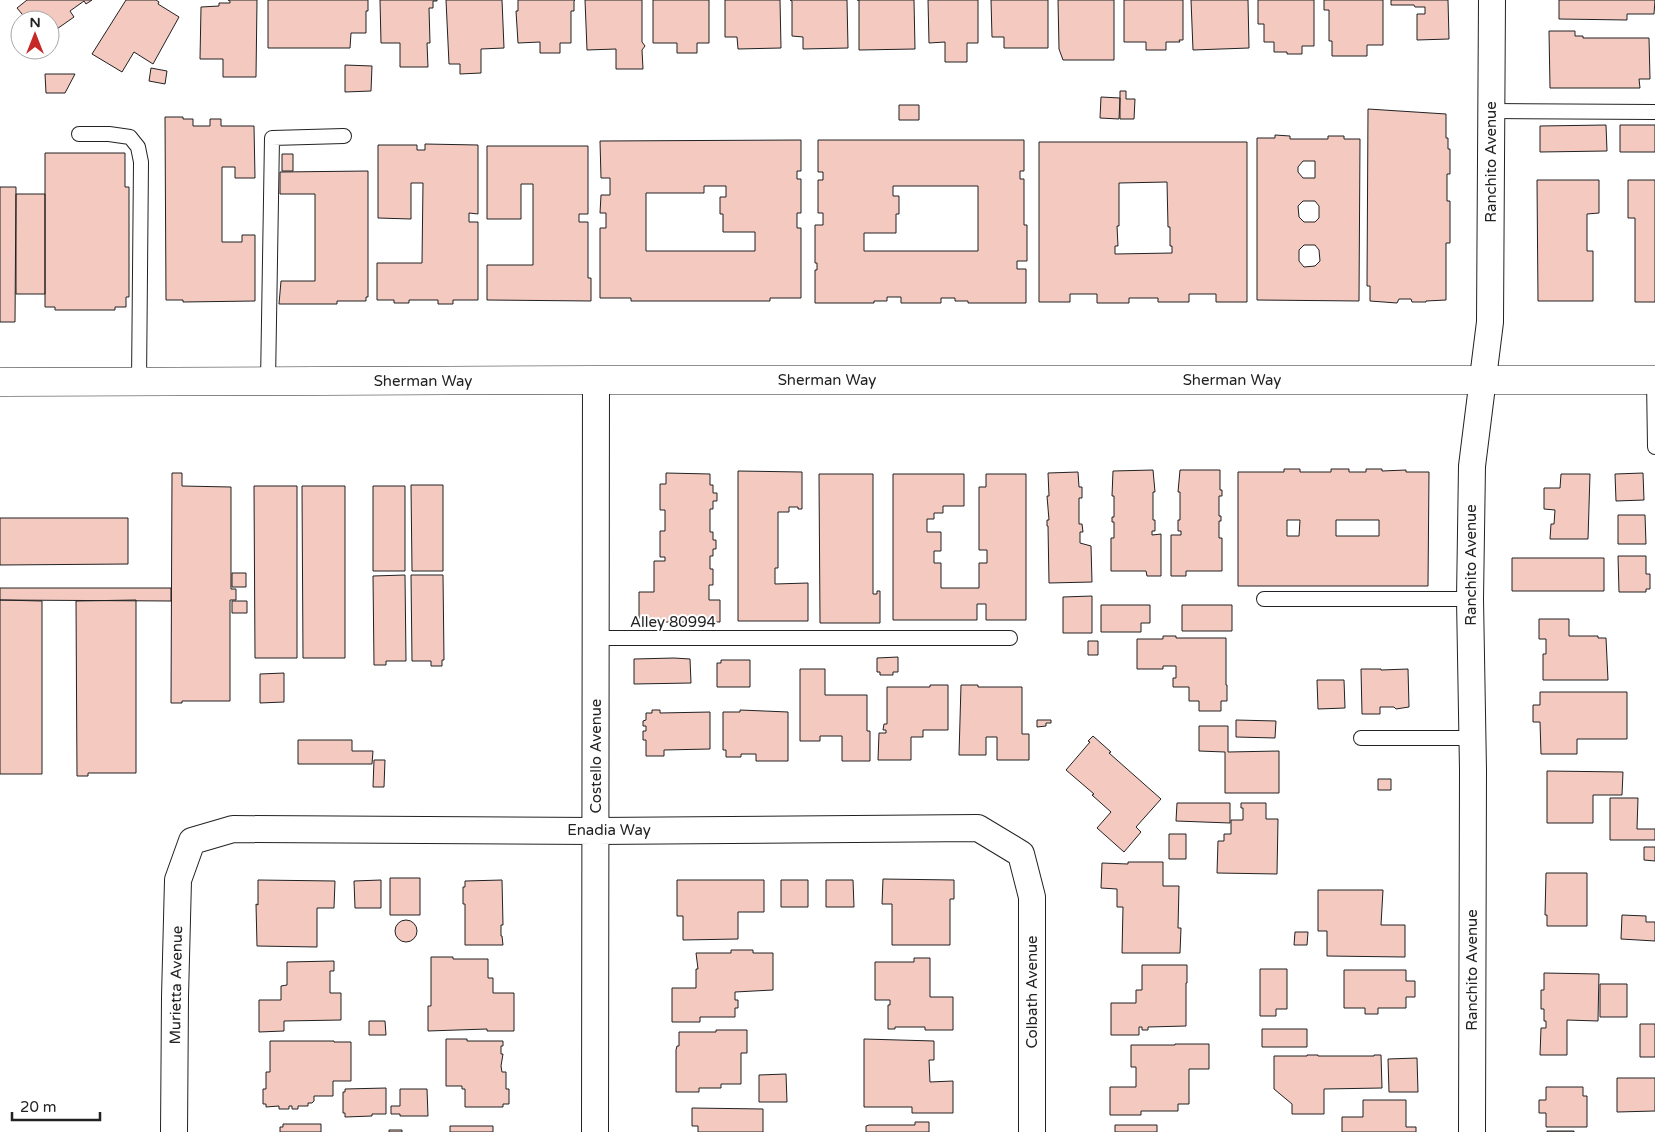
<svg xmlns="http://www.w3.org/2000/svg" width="1655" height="1132" font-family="'Varela Round',sans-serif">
	<rect width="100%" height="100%" fill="#fff"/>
	<!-- building -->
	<path fill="#f3c9c0" stroke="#222" fill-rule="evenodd" d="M27,0H92L86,4L84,1L70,11L74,17L54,31L53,29L50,31V20H27L17,8Z
		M126,0H156L159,2L158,4L179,17L153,64L134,52L122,72L92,54Z
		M228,0H257L256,77H223V59H200L201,7L219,6V3H230V1Z
		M268,0H368V11H366V33H351L350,48H268Z
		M380,0H437V1H433V8H429L430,43H427L428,67H400V43H381Z
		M446,0H502L504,48L481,49V73L460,74V64H449Z
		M518,0H575L574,1V11H571V43H560V53H540V42L518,43L516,11H518Z
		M585,0H642V42L645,46L642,50L643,69H616V49L587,50Z
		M653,0H709V43H697V53H677V43H653Z
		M725,0H780L781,48L738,49L737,37H725Z
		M790,0H847L848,48L803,49V37L792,36V1Z
		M857,0H914L915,49L859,50V0Z
		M928,0H978V43H967V62H945V42L929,43Z
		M991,0H1048V48H1004V37H992Z
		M1058,0H1114V60H1063L1059,49Z
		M1124,0H1183V40H1179L1180,42H1166V50H1146V42H1124Z
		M1191,0H1248L1249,48L1193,50Z
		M1258,0H1314V46H1302V54H1287V52H1274V42H1264V24H1258Z
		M1324,0H1383V45H1367V56H1332V41H1329V10H1324Z
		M1391,0H1448L1449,39L1417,40V14H1425V7H1415L1414,5H1391Z
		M1559,0H1655L1654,14H1627V20L1559,19Z
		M1549,31H1575V36H1583V38H1649L1650,79H1639L1640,88H1550Z
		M345,65L372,66L371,91L345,92Z
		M151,68L167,71L165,84L149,81Z
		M45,74H75L65,93H46Z
		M1120,91H1126V99H1135L1134,119H1120Z
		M1101,97L1120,98L1119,119L1100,118Z
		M899,105H919V120H899Z
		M1368,109L1446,114V138H1448V149H1450V174H1447V201H1450V243H1446V300L1426,301V302H1412L1411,299H1399L1397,303L1370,301V286H1367Z
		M165,117H183V119H193V126H210V119H221V126H254L255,178H235V167H222V242H242V235H255V301L183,302V300H166Z
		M1606,125L1607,151L1540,152V126Z
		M1620,125H1655V152H1620Z
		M1275,135L1290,136V139H1328V136H1344V139H1360L1359,301L1257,300V138H1275ZM1303,161H1315V178H1303L1298,172V167ZM1303,201H1315L1319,206V218L1315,222H1304L1299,217L1298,206ZM1304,245H1315L1319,250L1320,261L1315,266L1304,267L1299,261V250Z
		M801,140V171H797V179H801V213H797V228H801V298H770V301H631V298H600V228H606V213H600L601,195H610V178H601L600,141ZM704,186H726V197H720V214H723V232H755V251H646V193H704Z
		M818,140H1024V171H1020V179H1024V225H1027V261H1017V269H1026V303H968V301H955V298H941V303H901V297H887V301H874V303H815V270H817V263H815V225H823V213H818V180H823V172H818ZM893,186H978V251H864V233H896V214H899V196H893Z
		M1039,142H1247V302H1216V294H1189V302H1158V298H1129V303H1097V294H1070V302H1039ZM1167,182L1168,227H1170V246H1172V253L1115,254V246H1118L1117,226H1119V183Z
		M425,144L478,145V214L469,213V222H478V300H453V304H438V300H409V303H394V300H377V263H422L423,183H411V219L378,218V145H417V150H425Z
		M487,146H588V214H579V222H588V278H591V301L487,300V265H533V184H521V219H487Z
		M45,153H125V187H129V297H126V307H115V310H55V307H45Z
		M282,154H293V171H282Z
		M368,171V297H366V301H337V304H279L281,281H315V194H280V172Z
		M1537,180H1599V213L1587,214V251H1593V301H1538Z
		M1628,180H1655V302H1635V218H1628Z
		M0,187H16L15,322H0Z
		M16,194H45V294H16Z
		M1284,469H1300V472H1331V469H1349V472H1366V469H1382V471L1406,470V472H1429L1428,586H1238V472H1284ZM1287,520H1300L1299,536H1287ZM1336,520H1379V536H1336Z
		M1153,470L1155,492H1153V520H1155V531H1152V535L1161,534V576H1147L1146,571H1111V538H1114V522H1112V517H1114V496H1112L1113,471Z
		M1180,470H1220V490H1222V496H1219V516H1221V521H1219V538H1222V571H1186V576H1171V535H1181V531H1178V520H1180V492H1178Z
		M738,471L802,472V509H798V507H789V512H778V568H775V584L808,583V621H738Z
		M1078,472L1079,487H1082V498H1079V524H1082L1083,532H1080V543L1091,546L1092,582L1049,583L1048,526H1047V520H1049L1047,496H1049L1048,473Z
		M172,473H182V486L231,487V589H236V600H230V701H182V703H171Z
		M666,473L710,474V485H713V493H717V501H713V509H710V532H713V540H716V549H713V556H710V569H713V585H709V600H720V622H639V592H654V561H665V557H660V531H665V510H660V484H666Z
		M1643,473L1644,500L1616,501L1615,474Z
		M819,474H873V594H877V591H880V623H820Z
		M893,474H964V506H943V513H934V519H927V532H941V551H934V563H941V588H979V563H987V550H979V487H986V474H1026V620H986V604H977V620H893Z
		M1561,474H1590L1588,539H1550L1551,524H1554L1555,510L1544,509V488H1560Z
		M411,485H443V571H412Z
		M254,486H297V658H255Z
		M302,486H345V658H303Z
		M373,486H405V571H373Z
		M1618,515H1645L1646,544H1618Z
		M0,518H128V564L0,565Z
		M1618,556H1646V574H1650V589H1646V592H1619Z
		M1512,558H1604V591H1512Z
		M232,573H246V587H232Z
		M405,575L406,661H386V665H374L373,576Z
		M411,575H443L444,660H442V666H431V661H412Z
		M0,588H171V601L0,600Z
		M1092,596V633H1063V597Z
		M0,600L42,601V774H0Z
		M136,600V773H88V776H77L76,601Z
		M232,601H247V613H232Z
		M1101,605H1150V623H1141V632H1101Z
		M1182,605H1232V631H1182Z
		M1539,619H1569V636H1598V638H1606L1608,680H1543V654H1546V639H1539Z
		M1163,636H1176V638H1226V685H1227V701H1221V711H1199V701H1189V687H1173V678H1176V666H1163V669H1137V639H1163Z
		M1088,641H1098V655H1088Z
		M898,657V672H893V675H880V672H877V658Z
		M674,658L690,659L691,683L634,684V659Z
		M721,660H750V687H717V663H721Z
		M800,669H825V695H867V731H870V761H842V736H820V741H800Z
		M1361,669H1381V670L1408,669L1409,707L1396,709L1394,707H1380V714H1362Z
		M284,673V702L260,703V674Z
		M1317,680H1344L1345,708L1318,709Z
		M930,685H948V730H923V737H911V760H878L879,733H886V730H883L884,724H887V687H930Z
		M961,685H978V687H1022V734H1029V760H997V737H986V755H959Z
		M1540,692H1627V739H1577V754H1541L1540,722H1533V705H1540Z
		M652,710H660V713L710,712V749L664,750V756H646V740H643V731H646V726H643V721L646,720V713H652Z
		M740,710L788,712V761H756V754H741V757H726V750H723V712H740Z
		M1037,720H1051V723H1046V726L1037,727Z
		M1236,720L1276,721L1275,738L1236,737Z
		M1199,726H1228V752L1279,751V793H1225V752L1199,751Z
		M1093,736L1111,752L1109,753L1161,799L1136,827L1141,832L1124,852L1097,828L1111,812L1092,795L1094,794L1066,770L1090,742L1088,741Z
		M298,740H352V751H373L372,764H298Z
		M374,760H385L384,787H373Z
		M1547,771L1623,772L1622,795H1593V823H1547Z
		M1378,779H1391V790H1378Z
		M1610,798H1638L1637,829H1655V840H1610Z
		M1177,803H1230V823L1176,821Z
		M1241,803H1266V819H1278L1277,874L1217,873L1218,841H1224V834H1231V820H1243V808H1241Z
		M1169,834H1186V859H1169Z
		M1644,847H1655V861L1644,860Z
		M1128,862H1163V886H1179L1178,928H1181L1180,953H1122L1123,907H1117V889L1101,888L1102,863L1128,864Z
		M1546,873H1587V926H1547V915H1545Z
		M390,878H420V915H390Z
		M883,879L954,880V899H950V945H892V904H882Z
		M258,880L335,881L334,908H317V947L257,946L256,904L258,905Z
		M381,880V908H355L354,881Z
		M502,880L503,925H501V936H502L503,945H465V904H463V887H465V881Z
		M677,880H764V912H738V939L683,940V916H677Z
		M781,880H808V907H781Z
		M826,880H853L854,907H826Z
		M1318,890H1383L1381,925H1405V957L1327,956V931H1318Z
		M1622,915L1646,916V922H1655V941L1621,939Z
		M395 931a11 11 0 1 1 22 0a11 11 0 1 1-22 0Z
		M1295,932H1308L1307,945H1294Z
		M731,950H753V953H773V990L735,992V1000H738V1008H735V1017H700V1022H672V988H696V969H698L696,953H731Z
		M431,957H453V959H488V978H493V993H514V1031H487V1029L428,1031V1006H431Z
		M914,958H930V997H953V1030H925V1027H895V1029H888V1005H890V1000H875V962H914Z
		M334,961V971H330V993H341V1020L284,1021V1031L259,1032V1000H281V986L287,985V962Z
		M1142,965H1187V983H1186V1026L1148,1027V1030H1142V1027H1139V1035H1111V1003H1136V990H1142Z
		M1260,969H1287V1009H1276V1016H1260Z
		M1344,970H1406V981H1415V997H1406V1008H1378V1014H1365V1008H1344Z
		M1544,973L1599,974L1598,1021L1567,1020V1055H1540L1541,1028H1546V1021H1544V1009H1541V990H1544Z
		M1600,984H1627V1017H1600Z
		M369,1021H385L386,1035H369Z
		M1640,1024H1655V1057H1640Z
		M1262,1029H1307V1047H1262Z
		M716,1030H747V1053H741V1084H721V1088H699V1092H676V1050L677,1046H679V1032H716Z
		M446,1039H467V1041H503V1046H501V1054H503L501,1066L502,1072H506V1089H509V1104H503V1107H465V1089H462V1086H446Z
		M864,1039L934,1041V1060H929L930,1082L953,1081V1113H912V1107H864Z
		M270,1041H334V1042H351V1081H333V1096H314V1101L312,1103H308V1106H298V1109H292V1106H289V1109H279V1106L266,1107V1104H263V1089H266V1072H270Z
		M1175,1044H1209V1069H1189V1104H1178V1111H1141V1115H1110V1087H1136V1067H1131V1045H1175Z
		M1307,1055H1318V1056H1374V1055H1381L1382,1088L1324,1089V1114H1292V1104L1274,1089V1056H1307Z
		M1417,1058L1418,1092H1389L1388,1059Z
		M786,1074L787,1102H759V1075Z
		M1617,1078H1655V1111L1617,1112Z
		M1546,1087H1583V1096H1587V1127H1546V1113H1539V1100H1546Z
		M386,1088V1114H372V1116L345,1117V1113H343V1092H345V1089Z
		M400,1089H427L428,1116H400V1114H391V1106H400Z
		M1363,1100H1406V1127H1416V1132H1342V1117H1363Z
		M692,1108L763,1109V1132H698V1126H692Z
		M915,1122H929V1132H866V1126L869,1125H915Z
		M283,1124H321V1132H280V1127H283Z
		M1115,1125H1157V1132H1115Z
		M450,1126H493V1132H450Z
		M389,1130H402V1132H389Z
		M1547,1131H1574V1132H1547Z"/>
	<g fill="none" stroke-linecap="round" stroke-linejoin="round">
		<defs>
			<path id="service" d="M1491,111L1655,112
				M79,134H109L130,137L138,147L141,162L139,383
				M1654,380L1655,447
				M268,382L272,138L344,136
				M1264,599H1470
				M596,638H1010
				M1361,738H1472"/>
			<path id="minor" d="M174,1132L175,997L178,880L192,841L233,829L596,831L978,828L1021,854L1032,897V1132
				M595,1132L596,380
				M1472,1132L1473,770L1470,599L1472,466L1490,322L1492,0"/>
			<path id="primary" d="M0,382L596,380H1655"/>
		</defs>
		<!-- service casing -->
		<use href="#service" stroke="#222" stroke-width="16"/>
		<!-- minor casing -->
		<use href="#minor" stroke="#222" stroke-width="28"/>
		<!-- primary casing -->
		<use href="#primary" stroke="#222" stroke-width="29"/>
		<!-- service -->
		<use href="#service" stroke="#fff" stroke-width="14"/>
		<!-- minor -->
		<use href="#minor" stroke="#fff" stroke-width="26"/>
		<!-- primary -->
		<use href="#primary" stroke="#fff" stroke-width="28"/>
	</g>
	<g text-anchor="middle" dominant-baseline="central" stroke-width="4" stroke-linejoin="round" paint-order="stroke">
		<!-- street labels -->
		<g font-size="15" fill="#222" stroke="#fff">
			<text transform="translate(1491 162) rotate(-90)">Ranchito Avenue</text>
			<text x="827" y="380">Sherman Way</text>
			<text x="1232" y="380">Sherman Way</text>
			<text x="423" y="381">Sherman Way</text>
			<text transform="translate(1471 565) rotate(-90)">Ranchito Avenue</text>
			<text x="673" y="622">Alley 80994</text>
			<text transform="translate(596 756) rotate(-90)">Costello Avenue</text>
			<text x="609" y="830">Enadia Way</text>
			<text transform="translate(1472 970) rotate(-90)">Ranchito Avenue</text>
			<text transform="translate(176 985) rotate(-89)">Murietta Avenue</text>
			<text transform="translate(1032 992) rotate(-90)">Colbath Avenue</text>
		</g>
	</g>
	<!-- north arrow -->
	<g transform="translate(35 35)"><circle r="24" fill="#ffffff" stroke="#a7a7a7"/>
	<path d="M0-4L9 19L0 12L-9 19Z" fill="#c62828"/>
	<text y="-8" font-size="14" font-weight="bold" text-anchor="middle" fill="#222222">N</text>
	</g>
	<!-- scale -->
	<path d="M12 1112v8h88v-8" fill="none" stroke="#222222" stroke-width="2.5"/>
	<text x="20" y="1112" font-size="15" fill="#222222" stroke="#ffffff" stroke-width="4" paint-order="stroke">20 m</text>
</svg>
